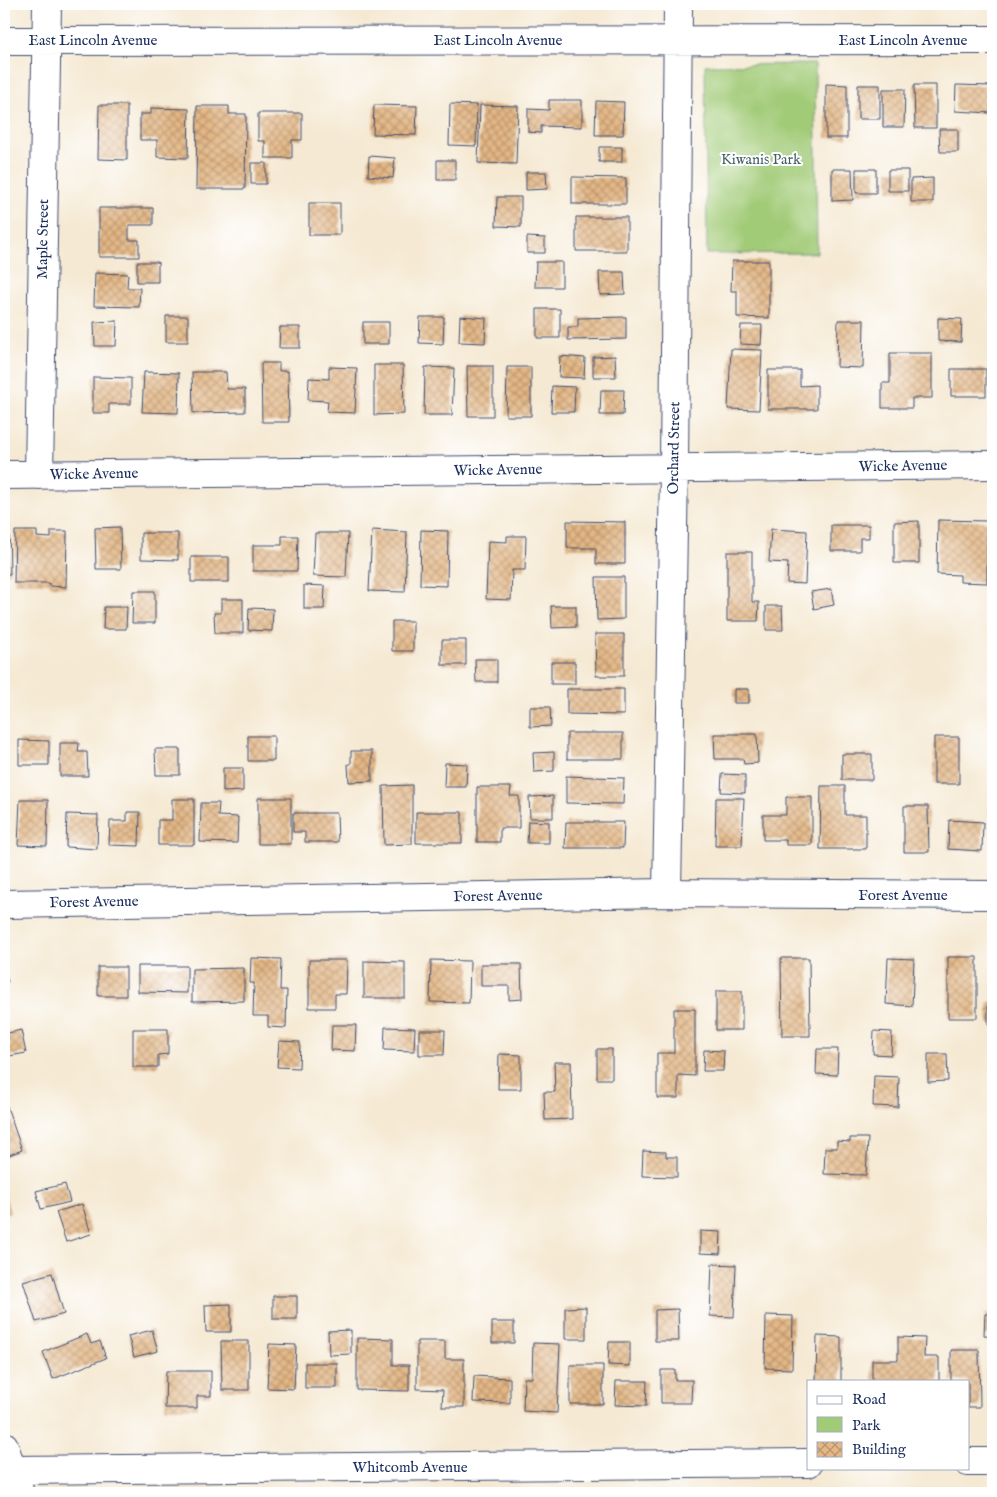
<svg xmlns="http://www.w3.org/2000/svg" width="997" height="1497" font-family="'IM FELL English',serif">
	<defs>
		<pattern id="building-cross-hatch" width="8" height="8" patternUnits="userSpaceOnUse" patternTransform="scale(1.25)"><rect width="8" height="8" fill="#e4b785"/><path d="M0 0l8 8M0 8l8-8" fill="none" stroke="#b89570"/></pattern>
	</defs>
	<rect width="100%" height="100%" fill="#fff"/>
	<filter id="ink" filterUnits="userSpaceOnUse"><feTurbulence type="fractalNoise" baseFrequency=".02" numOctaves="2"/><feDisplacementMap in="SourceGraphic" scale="10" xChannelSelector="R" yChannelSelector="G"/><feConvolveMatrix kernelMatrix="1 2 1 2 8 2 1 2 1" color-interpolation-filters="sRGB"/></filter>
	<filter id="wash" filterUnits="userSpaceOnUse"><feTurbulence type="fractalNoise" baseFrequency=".0096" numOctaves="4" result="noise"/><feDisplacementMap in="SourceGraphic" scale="20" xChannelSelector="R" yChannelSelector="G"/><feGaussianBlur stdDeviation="1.12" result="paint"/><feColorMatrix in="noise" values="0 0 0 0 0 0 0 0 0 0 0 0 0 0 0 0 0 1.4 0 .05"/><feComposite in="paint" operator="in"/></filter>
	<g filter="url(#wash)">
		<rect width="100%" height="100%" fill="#f5e9d3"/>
		<!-- park -->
		<path fill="#a1cb77" stroke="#5e7d6a" d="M815,64L817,253L707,254L705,65Z"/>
		<g id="blocks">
			<!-- building -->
			<path fill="url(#building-cross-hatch)" d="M826,84L847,85V138H826Z
				M858,85H880V119H858Z
				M914,85H936V128H915Z
				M956,85L992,86L991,113L955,111Z
				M883,89H905L904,127H883Z
				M549,100H582V127L541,126V133L528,132V109L549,110Z
				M596,101L624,102L623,135H595Z
				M450,104L477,105L476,146L449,145Z
				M99,105H127V160L98,159Z
				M374,105L417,106L416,135L373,134Z
				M480,105L518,106L516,164L478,163Z
				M197,106H229V114H246L245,189H196Z
				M151,108L189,109L188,158L157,157V140H140V114H151Z
				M258,113H302V140H292V158H265V141H258Z
				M939,129H958V152H940Z
				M599,147H622V162H599Z
				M369,156L395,158L393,178L368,176Z
				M437,160H455V180H437Z
				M251,163H266V184H251Z
				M832,169H852L853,200L832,201Z
				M856,169H876V193H856Z
				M888,170H908V191H888Z
				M526,172H546L547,189L526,190Z
				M572,177L626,178V204H572Z
				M933,178V202H911V179Z
				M497,197H521V227L496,226Z
				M309,203H340V235H309Z
				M99,208H153V225H129V240H139V257H99Z
				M576,217H627V251H576Z
				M527,237L545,238V253H527Z
				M732,261H769V318L737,317V291H731Z
				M137,262H158V282H137Z
				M536,262H562V287H535Z
				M599,272H624L625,294L600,295Z
				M95,273L128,274L127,288H140L139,307L94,306Z
				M537,309H560V338H537Z
				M166,316H188V342H166Z
				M460,316L486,318L485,343L459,342Z
				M420,317H444L443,344L419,343Z
				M626,317V339L568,340V327H578V318Z
				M938,318L962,319L961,342L938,341Z
				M838,320H864L863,368L837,367Z
				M117,321L116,346H95L94,322Z
				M363,322H389V344H363Z
				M741,325H762L761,345L740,344Z
				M280,327H300V348H279Z
				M731,349L762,350L759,410L728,409Z
				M890,353H932V398H912V408H882V383H890Z
				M560,356L585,358L584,378L559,377Z
				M615,356L616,377H593V357Z
				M261,363H279V371H288L289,422H262Z
				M374,365H403L404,414L374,415Z
				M467,366H493V416H468Z
				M329,367L357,368L355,413L327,412L328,401L308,400L309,378L329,379Z
				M425,367L454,368L452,415H424Z
				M507,367H531V416H506Z
				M951,369H986V396H951Z
				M768,370H800V386L817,385V409H768Z
				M144,372L179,373L178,413L142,412Z
				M192,372H226L227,389H245V412L193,413Z
				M93,377L131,378V404H109V413H93Z
				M552,386L575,387L574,412H551Z
				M601,390H624L623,415H600Z
				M938,520L987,521V583L960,582V575L937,574Z
				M567,521L625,522V564H596V548H567Z
				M919,521V563H894V522Z
				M4,524H9L10,574H4Z
				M831,525H869V538H860V551H831Z
				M120,527L121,569H96L95,528Z
				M771,529L807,531L805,584L787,583L788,563L769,562Z
				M372,530L407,532L405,592L369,591Z
				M421,530L448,531L447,586L420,585Z
				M15,531H37V537L51,538V531H67L66,587L49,586V583H14Z
				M141,533H178V560L141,559Z
				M315,533H348L346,577L313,576Z
				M282,536H298L297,571H253V545H282Z
				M507,536H526L525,570H512L511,600L486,599L488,541L507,542Z
				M727,552H752V602H759L758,621H727Z
				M191,557H229V582H191Z
				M596,577H624V619L597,620Z
				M991,578H993V601H991Z
				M304,585L325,586L324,609H304Z
				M831,589L834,605L814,609L811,592Z
				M133,591H155V623H132Z
				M221,599H243V633H215L214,613H221Z
				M551,606H576V627L552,628Z
				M766,606H782L783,630H766Z
				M104,607H127L126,629H103Z
				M249,608L273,609L272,631L248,630Z
				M392,621H413V651H392Z
				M595,634H624V676H596Z
				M442,640H466V665H442Z
				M475,659H497V682H476Z
				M551,662H575V684H551Z
				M567,689H624V715L567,714Z
				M734,689H749V703H734Z
				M530,707H550L551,726L530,727Z
				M567,733H623V759H567Z
				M714,734H757L758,763L744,764L743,759H715Z
				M248,736H274V761H248Z
				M934,737H959V784H934Z
				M19,740L49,741V765H19Z
				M60,743H79L78,752H87L88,776H60Z
				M155,749H180V775H156Z
				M351,751H372V781L349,782L348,764H351Z
				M554,752V771L534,772L533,753Z
				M842,754H872V780H842Z
				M445,763L467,764L466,787H444Z
				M223,768H243V791L223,792Z
				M722,774L745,775V793L721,792Z
				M566,776L624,778L623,804L566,803Z
				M412,785V844L384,845L383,786Z
				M821,786H845V815H866V849H820Z
				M477,787H511L510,796H519V828H500V842H477Z
				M553,796V818H530L529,797Z
				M786,797H812V845H786V840H763V815H786Z
				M258,798H291V844H258Z
				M716,798H744L742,846H715Z
				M172,799H194V845H158V820H172Z
				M20,800H48L47,846L18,845Z
				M201,803H219L218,816L238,817L237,843L200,842Z
				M904,806H928L929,852H904Z
				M127,812H140L139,846L109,845L110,821H127Z
				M416,812H462V843H416Z
				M293,813H337L338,842H305V832H293Z
				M67,814L98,815L97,849L66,847Z
				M949,820L983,822L982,851L948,849Z
				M528,821L549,822V843H527Z
				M566,822H624L623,848H565Z
				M948,957H977V1018H948Z
				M251,958L281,959L280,990H287L286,1028L268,1027V1016H253L254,983H250Z
				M781,958H809L810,1036H782Z
				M888,958L914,959L912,1006L886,1004Z
				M309,960H347L346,994H335V1008H309Z
				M431,960L470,961L469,1003L430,1002Z
				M364,961L405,962V998H364Z
				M481,964H521L522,999L509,1000V986H481Z
				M138,966H187V993L138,992Z
				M98,967H126V996H98Z
				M244,968V1001L192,1002V969Z
				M4,970L8,982L4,983Z
				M716,991H742V1030H716Z
				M988,1002H993V1023L988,1024Z
				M674,1009H695V1076L678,1075V1098H657V1053H674Z
				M332,1025H356L355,1051L331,1050Z
				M385,1027L415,1028L414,1051L384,1050Z
				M133,1029H168V1054L158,1055V1067H133Z
				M21,1030L26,1053L4,1057V1034Z
				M419,1030H445L444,1055H419Z
				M874,1031L892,1032L891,1055L873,1054Z
				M279,1041L300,1042L299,1068L277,1067Z
				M597,1049H612V1079H597Z
				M817,1049H838L837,1075L816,1074Z
				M704,1050L724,1051L723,1071H703Z
				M499,1054L521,1055V1089H498Z
				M928,1054H947L948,1081L928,1082Z
				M554,1062H571L572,1119L545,1120L544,1092H555Z
				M874,1076L899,1077L898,1107L873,1106Z
				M4,1098L22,1150L4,1157Z
				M850,1138H868L866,1175L824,1174L825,1148H837V1141L850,1142Z
				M643,1151L666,1152V1157H677V1177L642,1176Z
				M65,1184L70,1202L41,1209L36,1191Z
				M4,1190L10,1213L4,1214Z
				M82,1204L91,1234L66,1242L56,1212Z
				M700,1231L721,1232L720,1254L700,1253Z
				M712,1264L736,1265L734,1317L710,1316Z
				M52,1273L64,1314L36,1322L23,1281Z
				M273,1296H297V1319H273Z
				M231,1304V1332H206L205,1305Z
				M586,1307V1339H565V1308Z
				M678,1309L679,1341H655V1310Z
				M985,1314H993V1336L984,1335Z
				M766,1315L793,1316L792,1369L765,1368Z
				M492,1322H514V1343H492Z
				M152,1330L158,1351L134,1357L128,1336Z
				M351,1330V1354L329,1355L328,1331Z
				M87,1334L91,1344L100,1341L106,1358L53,1379L43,1352Z
				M817,1336L841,1337V1381H816Z
				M898,1337L925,1338L924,1357H939V1381H872V1360H898Z
				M357,1338L393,1339V1365H409V1391L357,1390Z
				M221,1341H249V1390H222Z
				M417,1341H445V1359H464V1407H442L443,1390L417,1389Z
				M609,1342H630V1366L608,1365Z
				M533,1343L560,1344L557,1413L523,1411L524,1378H532Z
				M269,1344L296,1345L294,1389L267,1388Z
				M951,1350H979L980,1407H968V1381H951Z
				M305,1363H337V1388H305Z
				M570,1365H603V1404H570Z
				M661,1370H675V1380H692L691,1403H661Z
				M166,1371H211V1396H197V1408H165Z
				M474,1376L510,1378V1403L473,1402Z
				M616,1381H647L646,1406L615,1405Z"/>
		</g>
	</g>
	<g filter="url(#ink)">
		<use href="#blocks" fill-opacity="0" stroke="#3c4b70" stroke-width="1"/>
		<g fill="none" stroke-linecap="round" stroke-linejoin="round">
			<defs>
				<path id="minor" d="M4,41L993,40
					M4,475L993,465
					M39,475L47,4
					M667,893L674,468L678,4
					M4,904L667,893L993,895
					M968,1462H993
					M12,1470L808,1463"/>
				<path id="major" d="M4,1446L20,1493"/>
			</defs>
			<!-- minor casing -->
			<use href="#minor" stroke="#3c4b70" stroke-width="30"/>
			<!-- major casing -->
			<use href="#major" stroke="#3c4b70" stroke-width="30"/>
			<!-- minor -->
			<use href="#minor" stroke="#fff" stroke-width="28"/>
			<!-- major -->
			<use href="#major" stroke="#fff" stroke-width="28"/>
		</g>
	</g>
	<g text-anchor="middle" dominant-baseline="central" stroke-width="4" stroke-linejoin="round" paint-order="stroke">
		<!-- street labels -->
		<g font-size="15" fill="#1b2f5e" stroke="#fff">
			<text x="93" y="40">East Lincoln Avenue</text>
			<text x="498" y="40">East Lincoln Avenue</text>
			<text x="903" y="40">East Lincoln Avenue</text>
			<text transform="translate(43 239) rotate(-89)">Maple Street</text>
			<text transform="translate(674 448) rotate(-89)">Orchard Street</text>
			<text transform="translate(903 466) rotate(-1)">Wicke Avenue</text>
			<text transform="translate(498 470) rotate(-1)">Wicke Avenue</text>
			<text transform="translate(94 474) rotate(-1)">Wicke Avenue</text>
			<text x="903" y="895">Forest Avenue</text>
			<text transform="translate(498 896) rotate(-1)">Forest Avenue</text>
			<text transform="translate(94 902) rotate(-1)">Forest Avenue</text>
			<text x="410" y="1467">Whitcomb Avenue</text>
		</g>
		<!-- park labels -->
		<g font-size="15" fill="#435e66" stroke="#fff">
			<text x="761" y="159">Kiwanis Park</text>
		</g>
	</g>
	<!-- margin -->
	<rect width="997" height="1497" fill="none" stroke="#fff" stroke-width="20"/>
	<!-- legend -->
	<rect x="807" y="1380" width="162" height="90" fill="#ffffff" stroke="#a4acbf"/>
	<rect x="817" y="1396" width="25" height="8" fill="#ffffff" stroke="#a4acbf"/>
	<text x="852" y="1404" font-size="15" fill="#1b2f5e">Road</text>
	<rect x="817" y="1417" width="25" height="15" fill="#a1cb77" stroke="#a4acbf"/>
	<text x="852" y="1430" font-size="15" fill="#1b2f5e">Park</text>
	<rect x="817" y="1442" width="25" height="15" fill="url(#building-cross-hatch)" stroke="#a4acbf"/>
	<text x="852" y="1454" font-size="15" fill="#1b2f5e">Building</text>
</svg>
